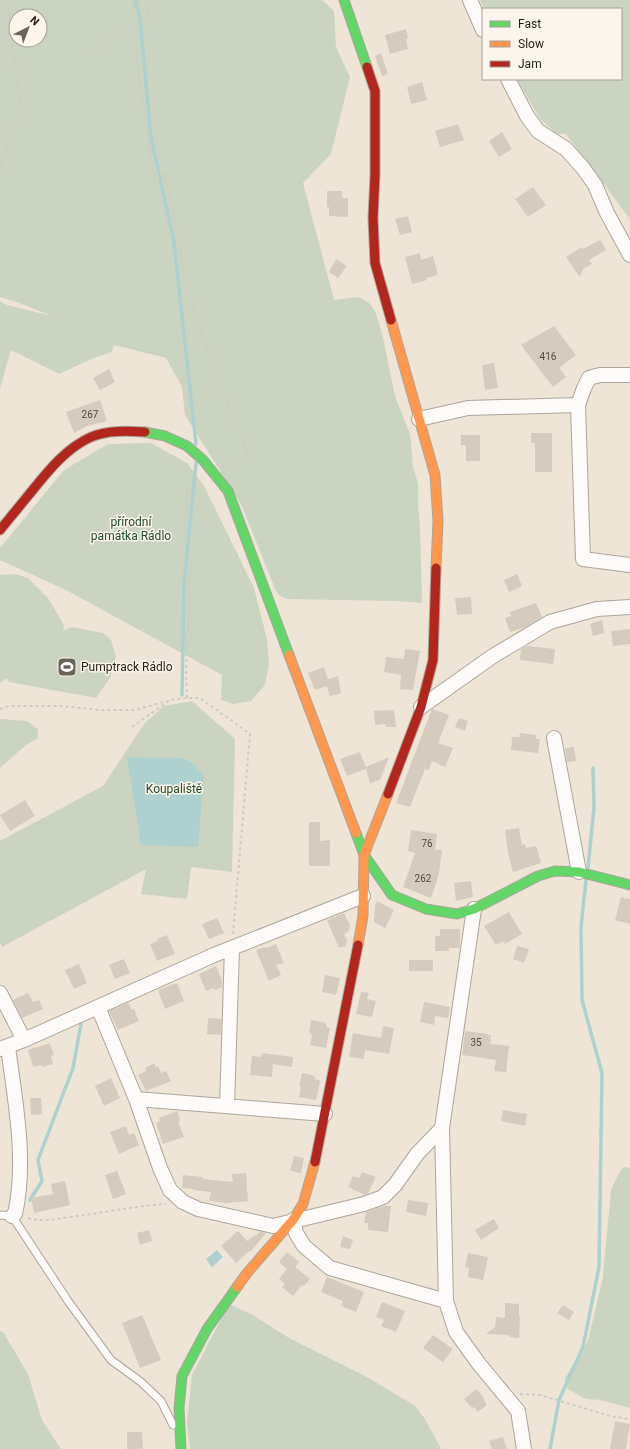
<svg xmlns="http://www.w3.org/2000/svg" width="630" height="1449" font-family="Roboto,sans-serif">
	<rect width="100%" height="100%" fill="#eee5d7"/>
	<!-- green -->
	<path fill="#cbd4c0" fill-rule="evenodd" d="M0,0H322L334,11L336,47L350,77L331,154L303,183L334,300L359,297L369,303L375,311L382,333L395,396L410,434L413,466L418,484V504L420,527L422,603L394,601L287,599L280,596L276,591L241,504L185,415L182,387L166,358L114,345L112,352L96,357L59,374L11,350L0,388V301L7,305L52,316L17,302L0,297ZM16,16H40V40H16Z
		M480,0H630V219L566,134H557L540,119L517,79H621V9H484Z
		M151,443L187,463L204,486L254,588L267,639L269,664L265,685L251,701L233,704L221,700L222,675L64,589L0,560V548L64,470L108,444Z
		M15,574L28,578L48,598L64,625L63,631L72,627L103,633L111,640L116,656L110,678L96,698L9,682L7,678L0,683V575Z
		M192,701L235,739L232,872L191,867L187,899L141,894L146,869L2,947L0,942V841L103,786L144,724L164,706Z
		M0,719L27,721L38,729V738L26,745L0,768Z
		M624,1167L630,1168V1408L600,1400L586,1399L568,1389L566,1386L565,1378L588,1341L603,1277L611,1190L619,1173Z
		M229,1304L253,1315L289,1338L365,1376L414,1405L425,1419L441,1449H190L187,1422L192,1375Z
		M0,1331L3,1332L28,1374L42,1420L61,1449H0Z"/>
	<!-- water -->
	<path fill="#aed1cf" d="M127,757L183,758L191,762L204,775L198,847L141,845Z
		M217,1250L223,1257L212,1267L206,1259Z"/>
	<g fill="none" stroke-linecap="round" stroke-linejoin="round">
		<!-- stream -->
		<path stroke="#aed1cf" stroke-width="3.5" d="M135,0L140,19L151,137L174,242L196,444
			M182,695L184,584L196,463
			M588,868L594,807L593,768
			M30,1200L42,1181L38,1160L73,1068L81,1024
			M550,1449L559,1400L583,1347L599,1267L602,1073L582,1000L581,927L586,880"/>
	</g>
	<!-- building -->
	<path fill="#d5cbbe" d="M406,29L408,39H406L408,49L390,54L385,35Z
		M381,53L388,74L382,76L375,56Z
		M422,82L427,100L411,104L407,87Z
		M458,124L464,140L440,147L435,131Z
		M502,132L512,149L499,157L489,141Z
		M533,187L546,205L528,217L515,199Z
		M327,191H342V198H348V217L329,216V207H327Z
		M408,216L412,232L400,235L395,219Z
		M600,240L606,250L589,260L592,264L583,269L580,277L566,257L582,247L583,249Z
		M420,253L421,260L433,256L438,275L426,278L427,280L412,284L405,257Z
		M336,259L347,266L338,278L329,272Z
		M554,326L576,355L559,368L566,377L553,387L521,345Z
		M494,363L498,388L485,390L482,365Z
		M109,369L115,382L100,390L93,378Z
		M100,400L107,421L87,426L74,433L66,412Z
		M531,433H552V472H535V443H531Z
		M461,435H480V461H466V445H461Z
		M517,574L522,586L509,592L504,580Z
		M471,597L472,614L457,615L455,598Z
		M536,603L542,617L526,627L510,632L505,618L511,616L510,612Z
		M602,620L604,633L593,636L590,624Z
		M630,629V644L613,646L611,631Z
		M527,646L555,649L553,664L520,660L521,649Z
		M405,649L420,651L413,690L400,689L401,675L384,672L386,657L404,659Z
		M324,667L328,679L338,676L341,693L330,696L327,686L315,690L308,673Z
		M432,709H433L449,715L438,743L453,748L445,767L432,761L429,770L425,769L410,807L396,803Z
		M394,710L396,727H386L385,724L375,725L374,711Z
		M459,718L468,721L465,731L455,727Z
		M520,733L536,735V739H540L538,753L511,750L512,737H519Z
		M574,747L576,761L567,762L565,748Z
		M360,752L366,767L389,757L380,780L370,783L366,769L347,776L340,759Z
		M25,800L35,816L10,831L0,815Z
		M309,822H320V841L330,840V866H309Z
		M519,828L522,845L525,844L526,848L536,846L541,863L513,872L508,853L505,830Z
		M411,830L437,834L435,850H442L439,874L431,898L403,887L415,853L408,851Z
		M471,881L473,897L456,901L454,883Z
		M621,897L630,899V924L615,920Z
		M377,901L394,910L385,928L374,922L375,906Z
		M509,912L522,934L505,944L504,941L496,945L484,926Z
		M344,913L350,925L348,932L344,934L347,940L346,946L339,948L327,920Z
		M217,918L224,933L209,939L202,924Z
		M440,929H460V948H449V951H435V936H440Z
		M167,935L175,954L157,961L150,944L158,941L157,939Z
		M276,944L284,963L276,965L281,975L269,981L256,950L265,947L266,948Z
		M517,946L529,949L524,963L513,959Z
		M124,959L130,973L115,979L109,965Z
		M409,960H433V971H409Z
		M79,964L87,983L74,989L65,970Z
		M216,966L222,981V987L215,990L214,988L206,991L199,974Z
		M325,975L340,978L336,995L322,992Z
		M177,983L184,1001L165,1009L158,990Z
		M361,992L369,993L367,999L376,1001L372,1017L356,1014Z
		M28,993L33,1002L39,1000L43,1009L22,1018L13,1000Z
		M424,1002L450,1007L448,1018L435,1016L434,1025L420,1022Z
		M128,1003L132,1010L134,1009L139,1021L118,1030L109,1011Z
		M208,1018L221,1019V1035L207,1034Z
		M311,1020L326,1023V1027L330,1028L326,1048L310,1045L312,1035L309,1032Z
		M383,1026L394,1028L389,1054L365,1050L364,1059L349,1057L353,1033L381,1038Z
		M465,1031L488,1034L487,1035H491L490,1044L509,1046L506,1072L494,1071L496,1060L462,1055Z
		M50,1043L54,1055L51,1056L53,1064L43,1067L42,1065L33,1067L28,1050Z
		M262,1053L293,1057L292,1067L273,1064L272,1077L250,1075L252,1056L261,1057Z
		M154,1063L156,1067L158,1066L161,1073L166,1071L171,1081L146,1091L138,1075L146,1071L145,1068Z
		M302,1073L315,1076V1079L320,1081L316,1100L299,1097L301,1087H299Z
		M111,1078L120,1098L104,1106L95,1086Z
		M30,1098H41L42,1114L31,1115Z
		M503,1110L527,1114L525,1126L501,1121Z
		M177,1111L180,1121H178L184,1137L163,1144L156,1123L160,1121L159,1118Z
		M126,1126L129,1135L134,1133L139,1145L119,1154L110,1132Z
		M294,1156L304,1158L301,1173L290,1171Z
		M117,1171L126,1194L113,1199L105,1175Z
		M362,1172L376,1177L368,1193L365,1195L348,1187L353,1176L359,1178Z
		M246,1173L248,1201L226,1203L209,1201L211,1192L193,1190V1189L182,1188L183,1175L203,1177L202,1179L233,1182L232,1174Z
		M65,1181L70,1205L34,1213L31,1198L53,1194L51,1184Z
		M408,1200L428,1203L426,1216L406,1212Z
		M384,1206H391L388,1232L368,1230V1223H364L366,1212Z
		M494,1219L499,1228L481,1240L475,1230Z
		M149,1230L152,1241L140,1245L137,1233Z
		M238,1231L247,1241L260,1232L266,1233L250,1252L249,1251L236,1263L221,1246Z
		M343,1236L353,1240L350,1249L340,1247Z
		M287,1252L299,1262L295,1267L310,1279L304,1286L302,1285L293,1296L282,1287L285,1284L279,1279L287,1269L279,1262Z
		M468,1253L488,1257L483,1280L468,1277L469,1268L465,1267Z
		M327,1277L364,1292L356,1312L341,1306L343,1301L321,1292Z
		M382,1302L405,1311L396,1332L381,1326L384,1320L376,1317Z
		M505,1303L519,1304V1316H520L519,1338L509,1337V1335L486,1334L495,1327L496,1317L505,1318Z
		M563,1305L574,1312L569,1320L557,1313Z
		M142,1315L161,1360L140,1368L122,1323Z
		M433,1335L453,1349L443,1362L423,1348Z
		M476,1389L484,1398L483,1399L487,1405L478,1412L474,1407L472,1408L464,1399Z
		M615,1421L630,1424L626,1449H610Z
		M127,1432H142L143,1449H127Z
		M503,1437L507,1449H492L489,1441Z"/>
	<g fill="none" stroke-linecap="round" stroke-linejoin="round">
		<defs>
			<path id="lane" d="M0,1215L12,1216L68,1301L111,1360L141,1382L161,1401L173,1425"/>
			<path id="street" d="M470,0L483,30
				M508,79L527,116L538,131L566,149L583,168L595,185L607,213L630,255
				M630,375H600L589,378L584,388L578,405L583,559L630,565
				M419,419L468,408L578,405
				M421,707L493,656L550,622L597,609L630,607
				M554,738L579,872
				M474,909L442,1128L446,1301L456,1332L479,1364L518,1411L524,1449
				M0,993L24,1040
				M98,1007L136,1099L160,1168L170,1190L183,1202L198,1209L273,1226L364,1204L383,1197L395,1185L417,1154L442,1128
				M8,1047C15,1100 27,1161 15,1214L12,1216
				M0,1049L24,1040L214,955L363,896
				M136,1099L325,1114
				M227,1106L232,948
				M293,1220L296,1233L304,1246L330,1268L446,1301"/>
			<path id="fast" d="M344,0L367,67
				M145,432L165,436L187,446L203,460L228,491L289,655
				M356,833L364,855L392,895L426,909L457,914L474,909L538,876L555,871L579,872L630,885
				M181,1449L179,1408L182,1376L207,1329L237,1287"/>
			<path id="slow" d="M391,320L435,475L438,521L436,568
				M289,655L356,833
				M358,945L363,916L364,855L388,794
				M237,1287L247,1273L293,1220L303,1204L315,1162"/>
			<path id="jam" d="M367,67L375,91V175L373,218L375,263L391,320
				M0,530C9,519 18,508 27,497C45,475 64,449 91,437C107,430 128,431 145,432
				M388,794L421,707L433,660L436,568
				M315,1162L358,945"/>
		</defs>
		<!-- lane casing -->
		<use href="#lane" stroke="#aca59a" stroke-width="9"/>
		<!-- street casing -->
		<use href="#street" stroke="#aca59a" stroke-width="16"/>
		<!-- fast casing -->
		<use href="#fast" stroke="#aca59a" stroke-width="11"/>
		<!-- slow casing -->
		<use href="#slow" stroke="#aca59a" stroke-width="11"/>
		<!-- jam casing -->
		<use href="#jam" stroke="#aca59a" stroke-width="11"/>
		<!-- path -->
		<path stroke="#cdcac5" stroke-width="2" stroke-dasharray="3 3" stroke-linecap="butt" d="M146,0L149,16L132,25L153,174L165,175L187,286L211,362L248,454L228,466
			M95,51L110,34L132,25
			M0,169L15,126L20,102L9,14L10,0
			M187,698L186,675L190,565L181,562L188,491L201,483
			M0,709L9,706H61L100,710H135L167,701
			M132,727L170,700L187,698H200L250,734L233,934
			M28,1218C43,1222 55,1219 70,1217C102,1213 134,1206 166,1204
			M520,1394L540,1395L610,1416L630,1419"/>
		<!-- lane -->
		<use href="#lane" stroke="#fcfbf9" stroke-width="7"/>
		<!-- street -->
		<use href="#street" stroke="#fcfbf9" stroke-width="14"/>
		<!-- fast -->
		<use href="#fast" stroke="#63d668" stroke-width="9"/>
		<!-- slow -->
		<use href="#slow" stroke="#ff974d" stroke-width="9"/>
		<!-- jam -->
		<use href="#jam" stroke="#b3261e" stroke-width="9"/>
	</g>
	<!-- icons -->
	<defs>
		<symbol id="stadium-square" viewBox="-11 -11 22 22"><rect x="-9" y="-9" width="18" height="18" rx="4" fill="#6b6458" stroke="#fcf5eb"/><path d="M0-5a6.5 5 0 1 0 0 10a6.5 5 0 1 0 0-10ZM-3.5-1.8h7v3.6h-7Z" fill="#fff"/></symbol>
	</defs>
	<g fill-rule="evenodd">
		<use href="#stadium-square" x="56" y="656" width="22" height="22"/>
	</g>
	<g text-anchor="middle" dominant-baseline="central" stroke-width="3" stroke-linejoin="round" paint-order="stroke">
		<!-- number labels -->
		<g font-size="10" fill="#50493e">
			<text x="548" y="356">416</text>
			<text x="90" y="414">267</text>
			<text x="427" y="843">76</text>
			<text x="423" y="878">262</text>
			<text x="476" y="1042">35</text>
		</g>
		<!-- park labels -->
		<g font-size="12" fill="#204e23" stroke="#fcf5eb">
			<text x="131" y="522">přírodní<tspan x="131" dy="14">památka Rádlo</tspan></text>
			<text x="174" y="789">Koupaliště</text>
		</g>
		<!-- poi labels -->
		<g font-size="12" fill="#241e14" stroke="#fcf5eb" text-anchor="start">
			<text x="81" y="667">Pumptrack Rádlo</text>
		</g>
	</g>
	<!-- legend -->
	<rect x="482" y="8" width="140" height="72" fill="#fcf5eb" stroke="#a69f95"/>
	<rect x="490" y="21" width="20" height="6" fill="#63d668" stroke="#a69f95"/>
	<text x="518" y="28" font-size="12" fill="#241e14">Fast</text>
	<rect x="490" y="41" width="20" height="6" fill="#ff974d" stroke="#a69f95"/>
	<text x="518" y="48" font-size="12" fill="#241e14">Slow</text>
	<rect x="490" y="61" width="20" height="6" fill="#b3261e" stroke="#a69f95"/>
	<text x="518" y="68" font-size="12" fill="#241e14">Jam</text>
	<!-- north arrow -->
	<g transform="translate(28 28) rotate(42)"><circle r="19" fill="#fcf5eb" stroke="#a69f95"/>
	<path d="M0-3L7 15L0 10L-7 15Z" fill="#6b6458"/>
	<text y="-6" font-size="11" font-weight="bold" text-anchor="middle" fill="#241e14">N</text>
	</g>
</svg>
